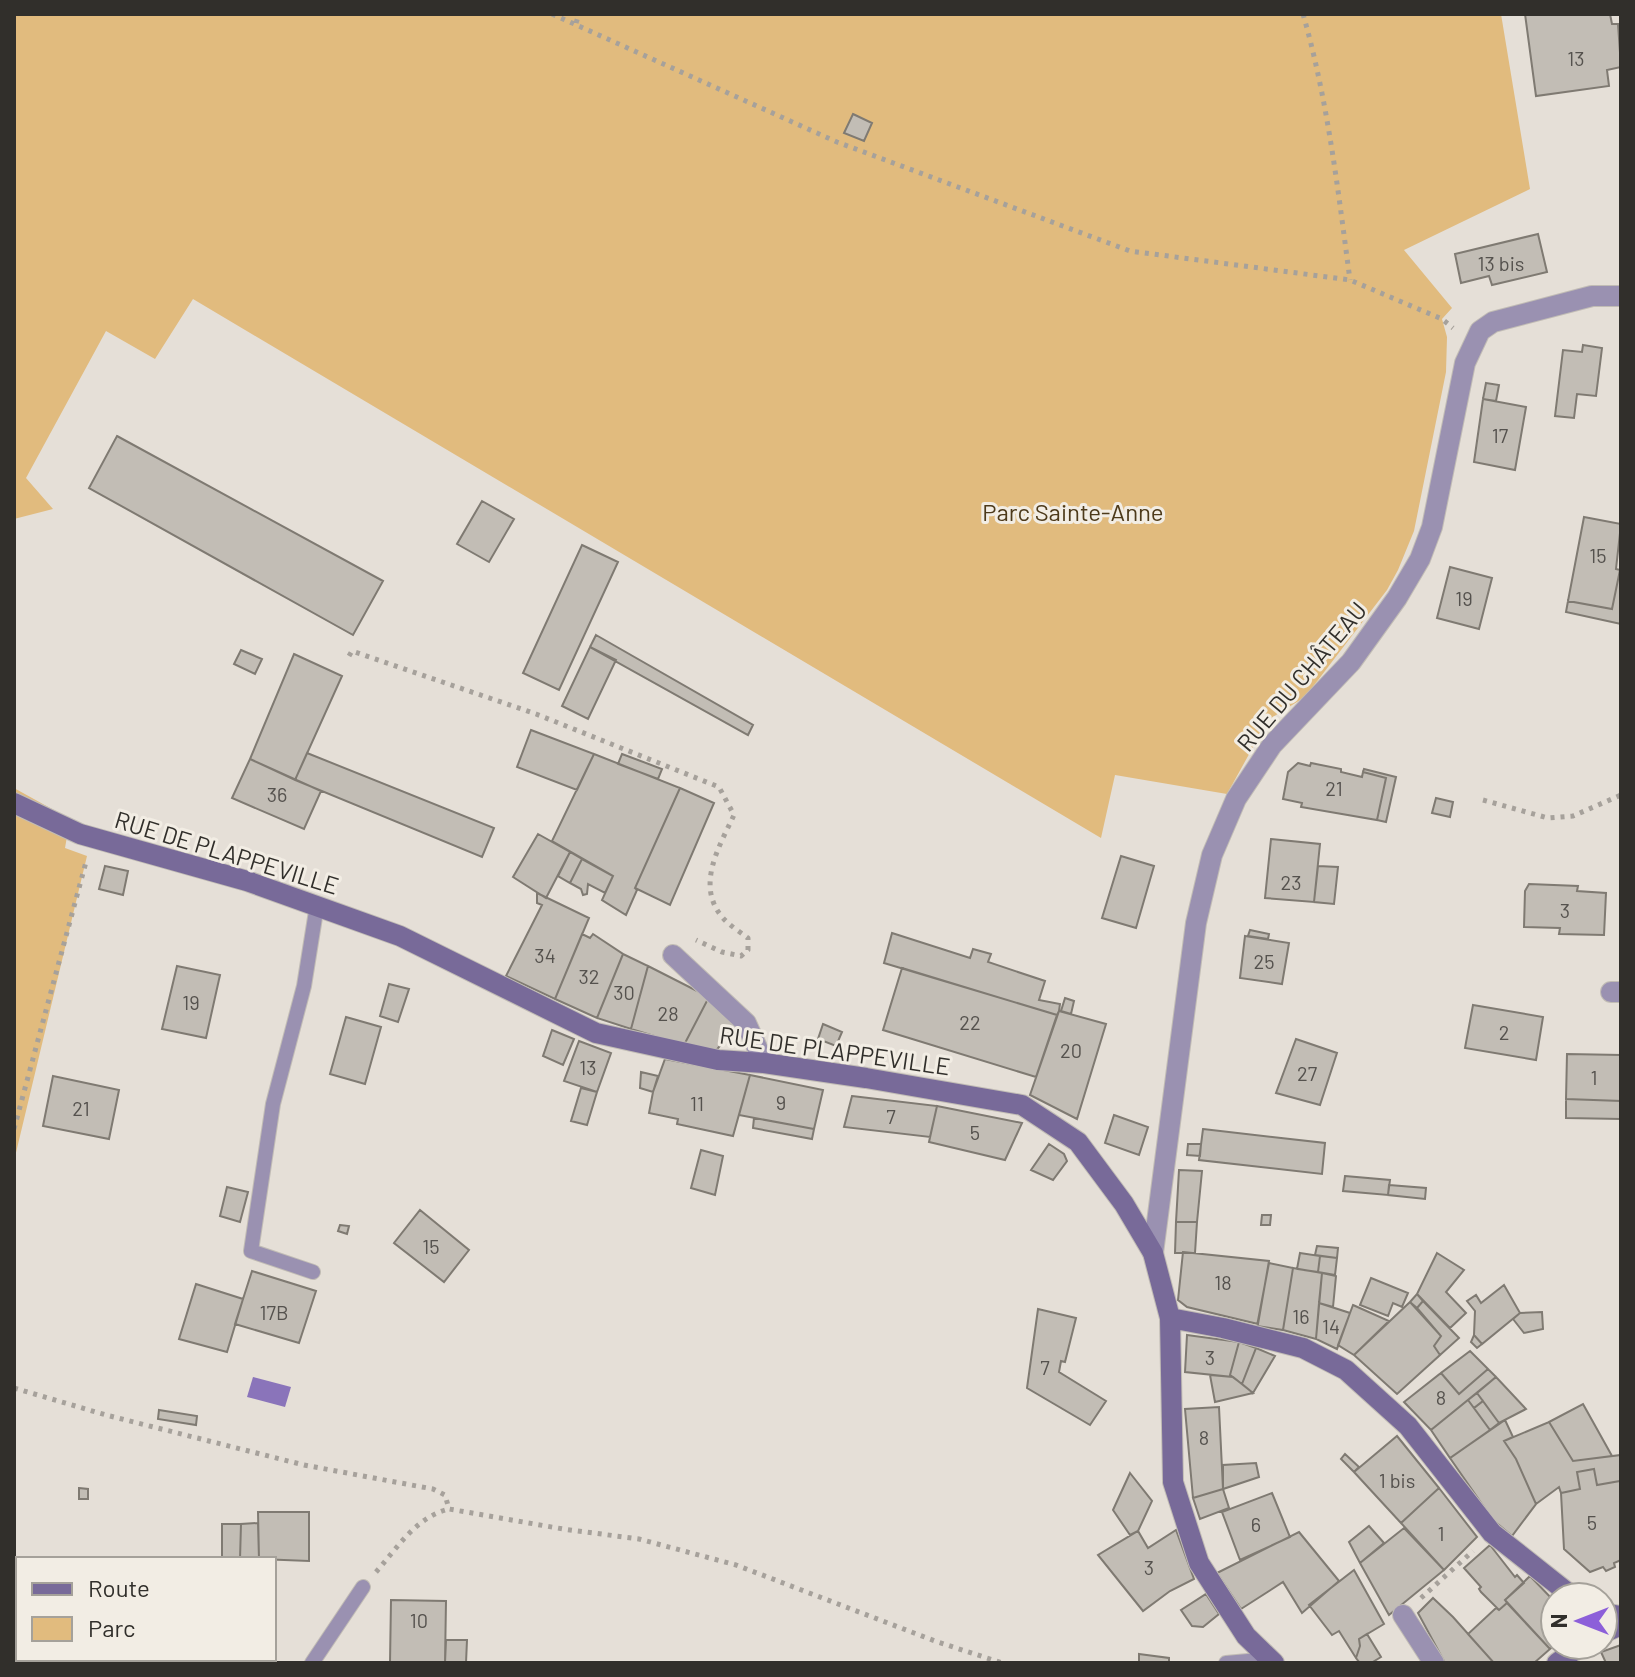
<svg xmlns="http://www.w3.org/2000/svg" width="1635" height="1677" font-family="Barlow,sans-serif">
	<rect width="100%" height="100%" fill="#e5dfd7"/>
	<!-- green -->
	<path fill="#e1bb7e" d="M14,14H1501L1530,189L1404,250L1452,308L1442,319L1447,337L1446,372L1414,531L1398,570L1387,590L1305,697L1268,720L1227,794L1115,775L1101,838L193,299L155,359L106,331L26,478L53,509L14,519Z
		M14,788L70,819L65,848L87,856L14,1161Z"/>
	<!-- water -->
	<path fill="#8a74ba" d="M253,1377L291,1387L285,1407L247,1397Z"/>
	<!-- building -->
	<path fill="#c2bdb5" stroke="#7f7a72" stroke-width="2" d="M1525,14H1610L1612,24H1618L1621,67L1607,70L1609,86L1536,96Z
		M853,114L872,123L864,141L844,133Z
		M1538,234L1547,272L1492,285L1489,276L1461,283L1455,254Z
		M1583,345L1602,348L1596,396L1577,394L1574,418L1555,416L1563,350L1582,352Z
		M1486,383L1499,385L1496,401L1483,399Z
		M1483,399L1526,407L1515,470L1474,462Z
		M117,436L383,581L353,635L89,488Z
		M482,501L514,519L489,562L457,544Z
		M1584,517L1621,524L1616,569L1620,570L1612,609L1568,601Z
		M582,545L618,562L559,690L523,673Z
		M1450,567L1492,578L1479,629L1437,618Z
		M1620,570L1621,624L1566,612L1568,601L1612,609Z
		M596,635L753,725L748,735L590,647Z
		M590,647L616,660L588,719L562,706Z
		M241,650L262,659L255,674L234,664Z
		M294,654L342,676L295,780L250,759Z
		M531,730L594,754L577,790L517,767Z
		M307,753L494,828L482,857L295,780Z
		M594,754L680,788L635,888L637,890L626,915L602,900L613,876L552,841Z
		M622,754L662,769L658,779L618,764Z
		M250,759L321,791L304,829L232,798Z
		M1298,763L1310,766L1311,763L1341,769V772L1362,777L1363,772L1386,778L1377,820L1301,807L1302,803L1283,799L1288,772Z
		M1364,769L1396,777L1386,822L1377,820L1386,778L1363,772Z
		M680,788L714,803L670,905L635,888Z
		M1436,798L1453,802L1450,817L1432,813Z
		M538,834L570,852L546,898L513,877Z
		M1271,839L1320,844L1314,902L1265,898Z
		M570,852L582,859L570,883L558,876Z
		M1121,856L1154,866L1136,928L1102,918Z
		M582,859L613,876L605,893L588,884L587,894L583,895L581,889L570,883Z
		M105,866L128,871L123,895L99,889Z
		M1318,866L1338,867L1334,904L1314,902Z
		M1529,884L1578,886L1577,891L1606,893L1604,935L1559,934L1560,928L1524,927L1525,891Z
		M537,893L589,918L555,999L506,976L542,905L537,903Z
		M1250,930L1269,934L1268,939L1248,936Z
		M892,933L970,958L973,949L991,954L988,962L1045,981L1039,1000L1060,1004L1059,1011L1057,1015L884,963Z
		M582,934L590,938L593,934L623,954L597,1018L555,999Z
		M1245,936L1289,943L1282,984L1240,978Z
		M623,954L648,966L631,1029L597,1018Z
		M177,966L220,975L206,1038L162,1029Z
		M648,966L709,997L684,1045L631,1029Z
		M902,968L1057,1015L1036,1077L883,1030Z
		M389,984L409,989L398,1022L380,1016Z
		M709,997L736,1026L715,1052L684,1045Z
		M1065,998L1074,1001L1071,1014L1061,1011Z
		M1473,1005L1543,1017L1536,1060L1465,1048Z
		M1059,1011L1106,1024L1077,1119L1030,1095Z
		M346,1017L381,1027L365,1084L330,1074Z
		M823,1024L842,1032L836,1046L818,1039Z
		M552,1030L574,1039L563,1065L543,1056Z
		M1296,1039L1337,1053L1320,1105L1276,1093Z
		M579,1041L611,1053L597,1092L564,1081Z
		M1567,1054L1621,1055V1101L1566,1099Z
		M665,1059L750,1075L733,1136L677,1124L678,1119L649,1113L653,1092Z
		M641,1072L658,1076L653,1092L640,1088Z
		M750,1075L823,1090L814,1129L739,1115Z
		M53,1076L119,1090L109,1139L43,1126Z
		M581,1088L597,1092L587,1125L571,1121Z
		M852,1096L937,1106L930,1137L844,1127Z
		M1566,1099L1621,1101V1119L1566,1118Z
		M937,1106L1022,1123L1005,1160L929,1142Z
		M1114,1115L1148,1127L1139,1155L1105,1143Z
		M754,1118L814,1129L812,1139L753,1128Z
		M1203,1129L1325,1143L1322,1174L1199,1160Z
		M1049,1144L1064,1154L1067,1161L1053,1180L1031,1170Z
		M1188,1144H1201L1200,1156L1187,1155Z
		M701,1150L723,1156L715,1195L691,1188Z
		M1179,1170L1202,1171L1197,1222H1176Z
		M1345,1176L1390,1180L1388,1195L1343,1191Z
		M1389,1185L1426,1188L1425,1199L1388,1195Z
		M227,1187L248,1192L240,1222L220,1216Z
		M420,1210L469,1250L444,1282L394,1243Z
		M1262,1215H1271L1270,1225H1261Z
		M1176,1222H1197L1195,1253H1175Z
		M340,1225L349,1226L347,1234L338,1231Z
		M1317,1246L1338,1248L1337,1258L1315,1255Z
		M1183,1252L1269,1261L1258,1324L1187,1307L1178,1300Z
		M1300,1253L1320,1256L1318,1272L1297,1269Z
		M1437,1253L1464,1270L1446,1292L1466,1313L1450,1328L1417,1294Z
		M1320,1256L1337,1258L1335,1275L1318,1272Z
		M1269,1263L1293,1268L1283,1330L1257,1326Z
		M1293,1268L1322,1273L1316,1339L1283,1330Z
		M252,1271L316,1291L299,1343L235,1324Z
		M1322,1273L1336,1276L1333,1307L1319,1303Z
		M1371,1278L1408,1293L1402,1307L1393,1303L1388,1316L1360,1305Z
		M196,1284L243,1299L227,1352L179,1339Z
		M1504,1285L1520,1313L1482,1344L1474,1335L1475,1311L1467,1301L1476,1295L1481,1303Z
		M1417,1294L1423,1301L1417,1308L1410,1302Z
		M1423,1301L1459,1338L1440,1355L1434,1346L1441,1336L1417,1308Z
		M1410,1302L1441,1336L1434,1346L1440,1355L1397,1394L1354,1355Z
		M1319,1303L1350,1313L1337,1349L1316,1339Z
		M1353,1305L1389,1321L1354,1355L1338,1345Z
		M1038,1309L1076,1318L1065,1362L1061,1361L1059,1372L1106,1401L1090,1425L1027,1388Z
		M1542,1312L1543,1329L1524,1333L1513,1319L1520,1313Z
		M1187,1335L1239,1342L1230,1375L1233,1377L1185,1372Z
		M1474,1335L1482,1344L1477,1348L1471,1342Z
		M1239,1342L1256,1348L1242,1384L1230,1375Z
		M1256,1348L1275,1356L1253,1393L1242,1384Z
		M1470,1351L1488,1369L1459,1394L1441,1373Z
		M1488,1369L1496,1377L1431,1430L1404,1402L1441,1373L1459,1394Z
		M1210,1375L1233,1377L1253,1393L1215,1402Z
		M1496,1377L1526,1409L1499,1423L1477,1393Z
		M1477,1393L1483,1401L1474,1408L1468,1400Z
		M1468,1400L1490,1430L1450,1458L1431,1430Z
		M1483,1401L1499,1423L1490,1430L1474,1408Z
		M1583,1404L1612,1456L1573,1461L1549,1422Z
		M1219,1407L1223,1489L1193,1498L1185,1409Z
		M159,1410L197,1416L196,1425L158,1419Z
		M1505,1420L1513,1437L1504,1441L1516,1459L1536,1504L1512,1536L1493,1520L1450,1458Z
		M1549,1422L1573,1461L1621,1455V1483L1620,1481L1597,1485L1594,1469L1577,1472L1580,1489L1561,1493L1559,1487L1536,1504L1516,1459L1504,1441Z
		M1397,1436L1439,1488L1401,1523L1354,1472Z
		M1345,1454L1359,1467L1354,1472L1341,1459Z
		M1256,1463L1259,1477L1223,1489V1465Z
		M1594,1469L1597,1485L1620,1481L1621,1560L1614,1563L1615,1567L1606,1571L1603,1567L1590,1572L1564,1549L1561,1493L1580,1489L1577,1472Z
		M1130,1473L1152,1501L1138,1531L1130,1535L1113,1510Z
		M79,1488L88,1489V1499H79Z
		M1439,1488L1477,1537L1444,1570L1401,1523Z
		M1223,1489L1229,1508L1200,1519L1193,1498Z
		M1272,1493L1290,1537L1240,1560L1222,1512Z
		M258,1512H309V1561L259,1559Z
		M258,1523L259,1559H240L241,1524Z
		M222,1524H241L240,1559H222Z
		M1369,1526L1384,1543L1360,1563L1349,1542Z
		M1404,1528L1444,1570L1389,1615L1360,1563Z
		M1176,1530L1194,1579L1170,1591L1143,1611L1098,1555L1138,1531L1148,1548Z
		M1299,1532L1339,1581L1302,1613L1283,1582L1241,1609L1217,1573Z
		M1490,1545L1515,1577L1517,1575L1524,1583L1505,1600L1507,1603L1499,1610L1481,1592L1479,1589L1481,1587L1464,1568Z
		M1354,1570L1384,1624L1359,1639L1360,1646L1356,1658L1339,1631L1332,1635L1309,1605Z
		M1530,1576L1555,1602V1645L1550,1649L1505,1600Z
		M1206,1594L1219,1614L1203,1627L1192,1626L1181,1610Z
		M1433,1598L1453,1617L1494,1663H1445L1418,1613Z
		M391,1600L446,1601L445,1663H390Z
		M1507,1603L1550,1649L1534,1663H1494L1468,1634L1496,1608L1499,1610Z
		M1367,1634L1381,1657L1371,1663H1360L1356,1658L1360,1646L1359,1639Z
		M446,1640H467L466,1663H445Z
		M1621,1645V1663H1606L1601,1652Z
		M1139,1654L1169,1658V1663H1139Z"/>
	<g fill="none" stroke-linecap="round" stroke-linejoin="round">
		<defs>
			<path id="lane" d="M313,1272L251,1251L273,1104L304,986L317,905
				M312,1663L363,1587
				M1226,1663L1270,1659"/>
			<path id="street" d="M673,955L746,1023L764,1063
				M1611,992H1621
				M1153,1253L1196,923L1212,855L1236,799L1272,745L1351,662L1397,598L1420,559L1432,527L1465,363L1480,331L1493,322L1592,296H1621
				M1403,1615L1434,1663"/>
			<path id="secondary" d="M14,803L80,834L247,881L400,936L596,1033L718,1060L764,1063L866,1078L1022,1105L1078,1142L1124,1204L1153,1253L1170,1318L1173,1482L1199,1563L1246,1636L1274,1663
				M1170,1318L1223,1328L1303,1348L1346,1370L1408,1426L1492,1533L1573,1597
				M1603,1613L1621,1616
				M1603,1633L1621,1625
				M1557,1663L1582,1645"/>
		</defs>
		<!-- lane casing -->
		<use href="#lane" stroke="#c1bcb5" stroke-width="16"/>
		<!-- street casing -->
		<use href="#street" stroke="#c1bcb5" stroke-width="22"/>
		<!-- secondary casing -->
		<use href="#secondary" stroke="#c1bcb5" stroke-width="22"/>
		<!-- path -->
		<path stroke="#a6a19b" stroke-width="5" stroke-dasharray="4 6" stroke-linecap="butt" d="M552,14L837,142L1130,251L1350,280L1442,319L1453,328
			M1303,14C1328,101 1338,191 1350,280
			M576,23L579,14
			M349,656L352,651L536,714L719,787L734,815C719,847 695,886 723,918C729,925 740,932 748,938V950L741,956L722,952L696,940
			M1483,800L1548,818L1573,816L1621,795
			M14,1129L86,862
			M14,1388L106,1415L304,1465L433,1489L445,1495L449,1509L563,1529L639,1539L736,1565L935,1641L1002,1663
			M376,1572C398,1547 416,1517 449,1509
			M1421,1598L1473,1551"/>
		<!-- lane -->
		<use href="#lane" stroke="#9a91b1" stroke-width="14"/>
		<!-- street -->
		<use href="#street" stroke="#9a91b1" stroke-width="20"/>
		<!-- secondary -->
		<use href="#secondary" stroke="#786a99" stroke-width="20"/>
	</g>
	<g text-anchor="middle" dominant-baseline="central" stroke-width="6" stroke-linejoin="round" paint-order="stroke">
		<!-- number labels -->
		<g font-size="20" fill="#55524e">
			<text x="1576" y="58">13</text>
			<text x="1501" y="263">13 bis</text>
			<text x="1500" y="435">17</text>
			<text x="1598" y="555">15</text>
			<text x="1464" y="598">19</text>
			<text x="1334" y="788">21</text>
			<text x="277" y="794">36</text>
			<text x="1291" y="882">23</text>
			<text x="1565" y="910">3</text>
			<text x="545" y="955">34</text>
			<text x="1264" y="961">25</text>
			<text x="589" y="976">32</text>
			<text x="624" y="992">30</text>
			<text x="191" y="1002">19</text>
			<text x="668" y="1013">28</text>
			<text x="970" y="1022">22</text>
			<text x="1504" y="1032">2</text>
			<text x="1071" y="1050">20</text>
			<text x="588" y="1067">13</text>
			<text x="1307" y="1073">27</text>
			<text x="1594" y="1077">1</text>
			<text x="781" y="1102">9</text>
			<text x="697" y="1103">11</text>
			<text x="81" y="1108">21</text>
			<text x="891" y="1116">7</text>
			<text x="975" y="1132">5</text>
			<text x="431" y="1246">15</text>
			<text x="1223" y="1282">18</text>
			<text x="274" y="1312">17B</text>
			<text x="1301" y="1316">16</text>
			<text x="1331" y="1326">14</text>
			<text x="1210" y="1357">3</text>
			<text x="1045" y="1367">7</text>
			<text x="1441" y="1397">8</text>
			<text x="1204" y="1437">8</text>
			<text x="1397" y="1480">1 bis</text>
			<text x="1592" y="1522">5</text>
			<text x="1256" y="1524">6</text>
			<text x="1441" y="1533">1</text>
			<text x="1149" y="1567">3</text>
			<text x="419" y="1620">10</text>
		</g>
		<!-- park labels -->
		<g font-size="24" fill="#4d3a1a" stroke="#f2ede4">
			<text x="1073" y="511">Parc Sainte-Anne</text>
		</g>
		<!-- street labels -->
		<g font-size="24" fill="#312f2b" stroke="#f2ede4">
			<text transform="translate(1301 676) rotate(-50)">RUE DU CHÂTEAU</text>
			<text transform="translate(227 852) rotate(17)">RUE DE PLAPPEVILLE</text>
			<text transform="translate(835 1050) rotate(8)">RUE DE PLAPPEVILLE</text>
		</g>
	</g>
	<!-- border -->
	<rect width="1635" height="1677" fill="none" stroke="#312f2b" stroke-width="32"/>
	<!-- legend -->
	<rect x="16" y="1557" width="260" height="104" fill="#f2ede4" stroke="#a5a19a" stroke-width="2"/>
	<rect x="32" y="1583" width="40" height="12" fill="#786a99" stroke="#a5a19a" stroke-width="2"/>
	<text x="88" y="1597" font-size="24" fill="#312f2b">Route</text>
	<rect x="32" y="1617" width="40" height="24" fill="#e1bb7e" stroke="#a5a19a" stroke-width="2"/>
	<text x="88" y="1637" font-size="24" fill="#312f2b">Parc</text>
	<!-- north arrow -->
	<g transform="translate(1579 1621) rotate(270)"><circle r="38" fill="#f2ede4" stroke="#a5a19a" stroke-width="2"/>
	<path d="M0-6L14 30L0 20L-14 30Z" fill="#8c5fd9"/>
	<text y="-12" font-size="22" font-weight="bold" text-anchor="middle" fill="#312f2b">N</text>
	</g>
</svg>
